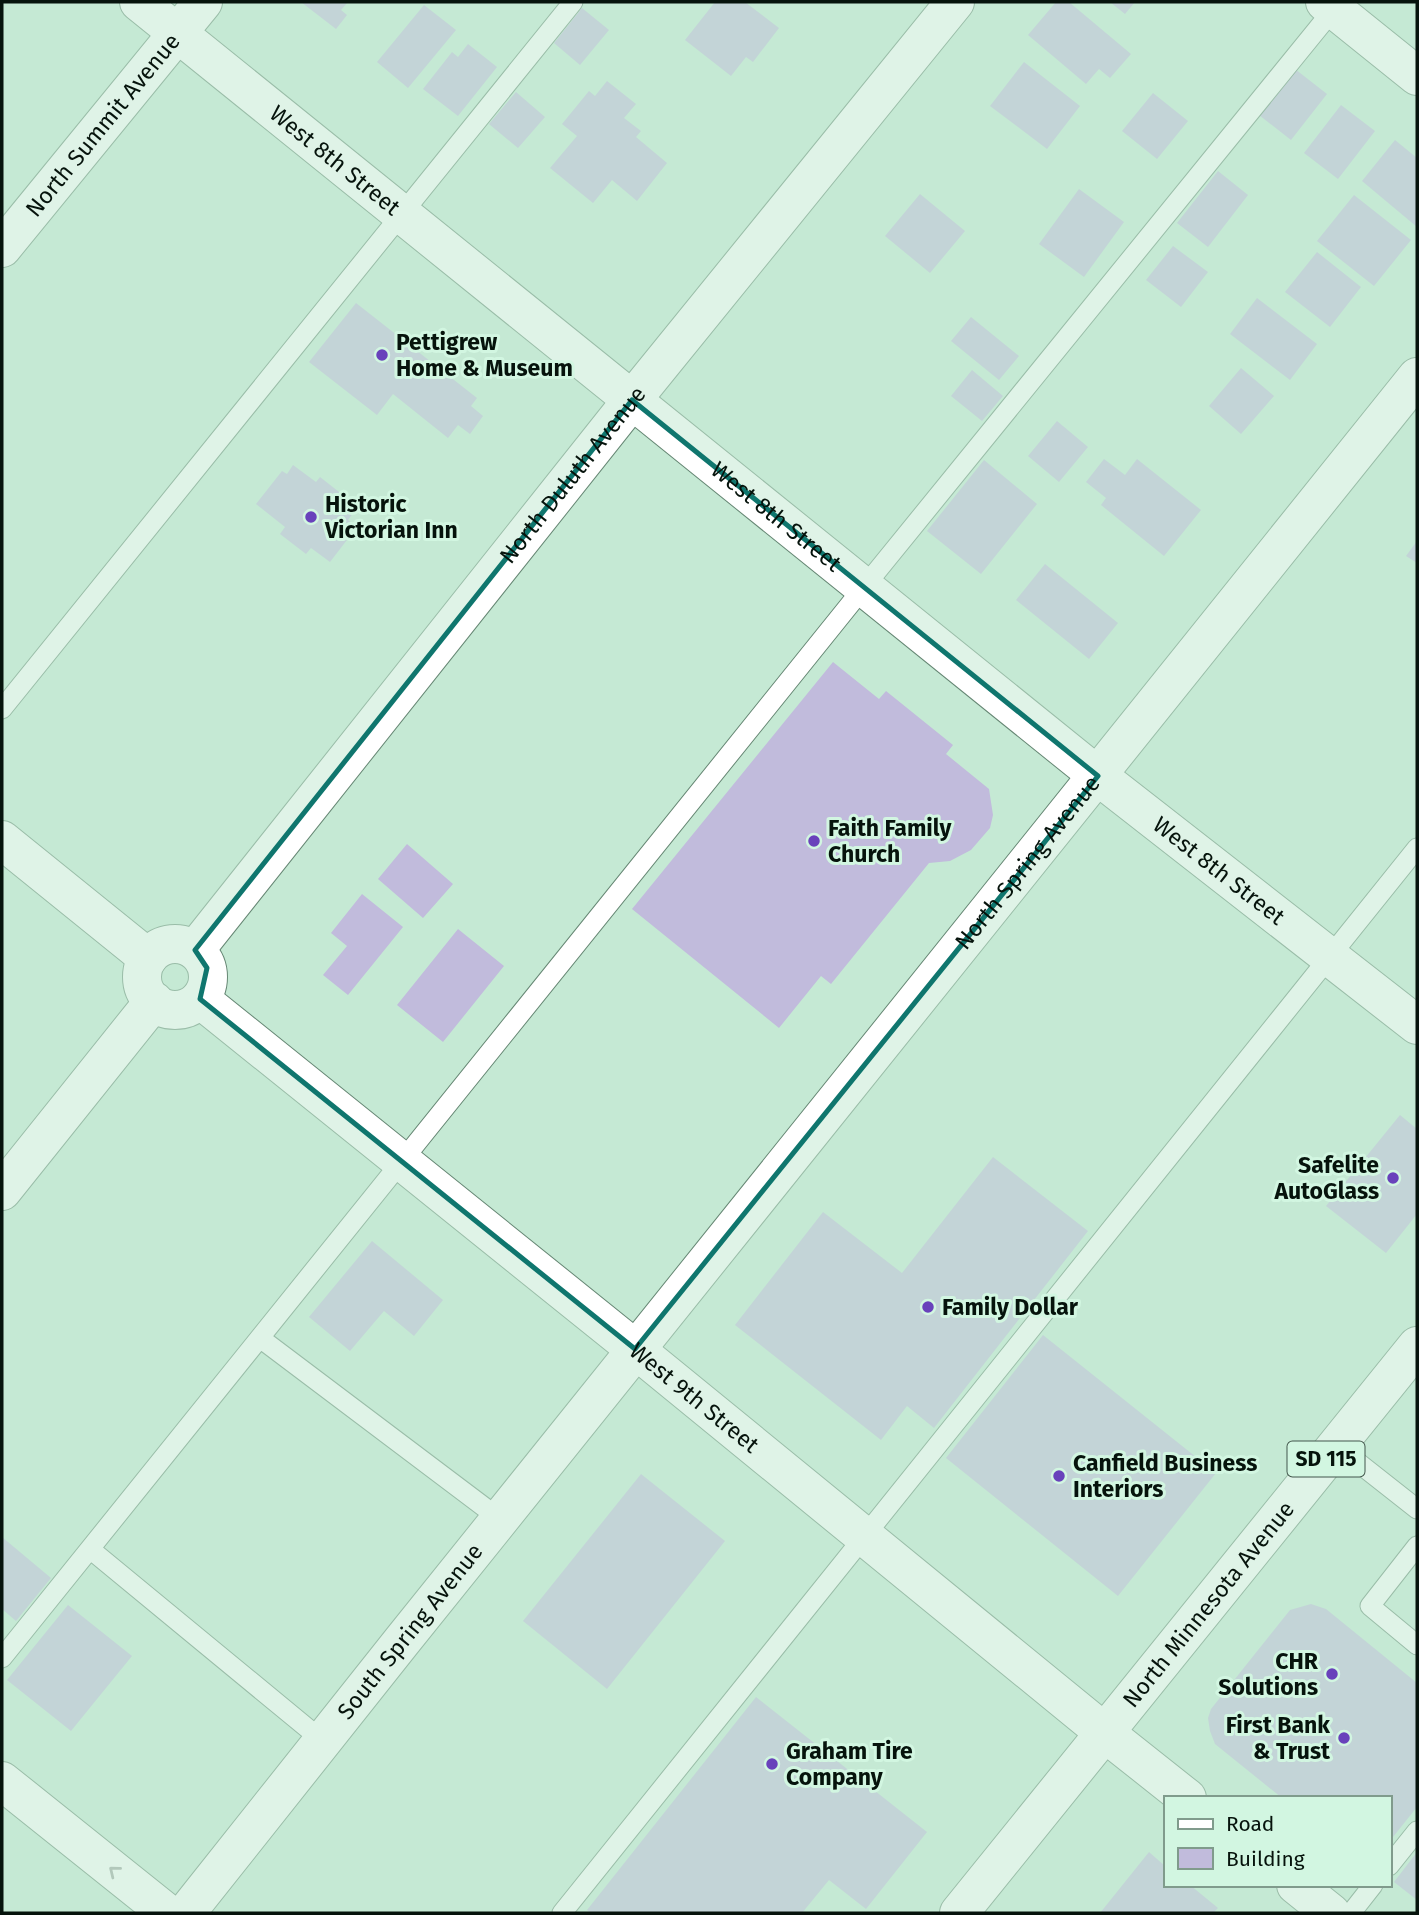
<svg xmlns="http://www.w3.org/2000/svg" width="1419" height="1915" font-family="'Fira Sans',sans-serif">
	<rect width="100%" height="100%" fill="#c5e9d4"/>
	<!-- building -->
	<path fill="#c1bbdc" d="M301,2H348L341,10L347,15L336,29Z
		M715,2H745L779,28L753,62L746,57L731,76L685,40Z
		M1056,2H1069L1131,54L1110,78L1099,69L1086,84L1028,35Z
		M1110,2H1135L1125,14Z
		M424,5L456,30L408,88L377,62Z
		M582,8L609,30L580,65L554,43Z
		M468,44L497,67L458,116L423,89L452,52L458,57Z
		M1024,62L1080,106L1047,149L990,106Z
		M1295,69L1327,94L1291,140L1259,115Z
		M607,81L636,104L624,118L641,131L636,137L667,163L637,201L612,180L593,203L550,168L577,136L562,124L589,91L595,96Z
		M516,92L545,117L518,148L489,124Z
		M1153,93L1188,121L1157,159L1122,131Z
		M1341,105L1375,131L1338,179L1304,153Z
		M1395,140L1417,158V227L1362,181Z
		M1218,171L1248,195L1208,247L1177,223Z
		M1079,189L1124,222L1084,277L1039,244Z
		M920,194L965,231L930,273L885,236Z
		M1354,195L1411,240L1374,286L1317,241Z
		M1173,246L1208,272L1181,307L1146,280Z
		M1317,252L1361,287L1330,327L1285,292Z
		M1257,298L1317,344L1290,380L1230,334Z
		M356,303L477,398L471,406L483,416L470,434L458,425L448,438L393,394L377,415L309,362Z
		M971,317L1019,356L999,380L951,341Z
		M1241,368L1274,396L1241,434L1209,406Z
		M972,370L1003,396L982,421L951,396Z
		M1057,421L1088,447L1059,482L1028,456Z
		M1104,459L1125,475L1137,459L1201,510L1164,556L1101,505L1106,498L1086,482Z
		M984,460L1037,504L981,574L927,531Z
		M293,465L316,482L320,477L348,499L343,506L353,513L348,520L357,527L330,562L311,548L306,554L280,534L285,527L256,504L282,471L287,474Z
		M1417,541V563L1406,556Z
		M1045,564L1118,623L1089,659L1016,600Z
		M833,662L879,699L886,691L953,745L946,754L989,789L993,815L990,828L971,850L950,861L929,863L831,984L821,976L779,1028L632,909Z
		M407,844L453,884L423,918L378,879Z
		M362,894L403,927L348,995L323,975L347,946L331,933Z
		M458,929L504,966L443,1042L397,1005Z
		M1400,1115L1417,1129V1214L1386,1253L1326,1206Z
		M993,1157L1088,1231L934,1428L907,1406L881,1440L735,1325L823,1212L902,1273Z
		M372,1241L443,1300L414,1336L384,1311L350,1351L309,1317Z
		M1043,1335L1216,1473L1118,1596L946,1458Z
		M641,1474L725,1541L607,1689L523,1621Z
		M2,1537L51,1578L16,1621L2,1609Z
		M1311,1604L1326,1609L1417,1683V1807L1389,1842V1798H1282L1215,1744L1210,1731L1208,1718L1211,1709L1290,1610Z
		M68,1605L132,1656L71,1731L7,1680Z
		M756,1697L927,1832L866,1909L829,1880L802,1913H591L587,1910Z
		M1149,1852L1165,1866V1885H1190L1218,1908L1213,1913H1100Z
		M1417,1852V1900L1394,1882Z"/>
	<g fill="none" stroke-linecap="round" stroke-linejoin="round">
		<defs>
			<path id="service" d="M2,709L573,2
				M260,1338L500,1519
				M1337,1446L1417,1509
				M1417,1546L1370,1606L1417,1645
				M90,1549L323,1741
				M2,1658L864,587L1337,5
				M1389,1866L1417,1831
				M562,1913L1417,848
				M1351,1913L1373,1885"/>
			<g id="minor">
				<path d="M1325,2L1417,76"/>
				<path id="s1" d="M2,248L203,2"/>
				<path d="M2,840L148,958"/>
				<circle cx="175" cy="977" r="33"/>
				<path id="s2" d="M195,950L632,400L955,2"/>
				<path id="s3" d="M200,999L635,1349L1105,1733"/>
				<path d="M2,1191L154,1001"/>
				<path id="s4" d="M186,1913C593,1398 1008,889 1417,377"/>
			</g>
			<g id="tertiary">
				<path id="s5" d="M139,2L1098,776L1417,1025"/>
				<path d="M1105,1733L1187,1798"/>
				<path d="M1296,1885L1331,1913"/>
			</g>
			<g id="primary">
				<path d="M2,1781L167,1913"/>
				<path id="s6" d="M959,1913L1417,1346"/>
			</g>
		</defs>
		<!-- service casing -->
		<use href="#service" stroke="#668774" stroke-width="21"/>
		<!-- minor casing -->
		<use href="#minor" stroke="#668774" stroke-width="40"/>
		<!-- tertiary casing -->
		<use href="#tertiary" stroke="#668774" stroke-width="40"/>
		<!-- primary casing -->
		<use href="#primary" stroke="#668774" stroke-width="40"/>
		<!-- service -->
		<use href="#service" stroke="#fff" stroke-width="19"/>
		<!-- minor -->
		<use href="#minor" stroke="#fff" stroke-width="38"/>
		<!-- tertiary -->
		<use href="#tertiary" stroke="#fff" stroke-width="38"/>
		<!-- primary -->
		<use href="#primary" stroke="#fff" stroke-width="38"/>
	</g>
	<!-- one-way arrows -->
	<defs><path id="oneway-chevron" d="M-2-3.5L2.5 0L-2 3.5" fill="none" stroke-width="1.6" stroke-linecap="round" stroke-linejoin="round" transform="scale(1.75)"/></defs>
	<use stroke="#9ba19e" href="#oneway-chevron" transform="translate(114 1871) rotate(-141)"/>
	<!-- marked area -->
	<path d="M0 0H1419V1915H0ZM632,400L1098,776L635,1349L200,999L207,968L195,950Z" fill="#c5e9d4" fill-opacity=".55" fill-rule="evenodd"/>
	<path fill="none" stroke="#0f766e" stroke-width="5" stroke-linejoin="round" d="M632,400L1098,776L635,1349L200,999L207,968L195,950Z"/>
	<!-- markers -->
	<g fill="#6942bb" stroke="#d2f6e1" stroke-width="2.5">
		<circle cx="382" cy="355" r="7"/>
		<circle cx="311" cy="517" r="7"/>
		<circle cx="814" cy="841" r="7"/>
		<circle cx="1393" cy="1178" r="7"/>
		<circle cx="928" cy="1307" r="7"/>
		<circle cx="1059" cy="1476" r="7"/>
		<circle cx="1332" cy="1674" r="7"/>
		<circle cx="1344" cy="1738" r="7"/>
		<circle cx="772" cy="1764" r="7"/>
	</g>
	<g text-anchor="middle" dominant-baseline="central" stroke-width="6" stroke-linejoin="round" paint-order="stroke">
		<!-- shield labels -->
		<rect fill="#d2f6e1" stroke="#43574c" stroke-width="2" x="1287.5" y="1441.5" width="77" height="35" rx="5"/>
		<g font-size="21" font-weight="bold" fill="#06130c">
			<text x="1326" y="1459">SD 115</text>
		</g>
		<!-- street labels -->
		<g font-size="23" fill="#06130c" stroke="#d2f6e1">
			<text stroke="none"><textPath href="#s1" startOffset="159">North Summit Avenue</textPath></text>
			<text stroke="none"><textPath href="#s5" startOffset="252">West 8th Street</textPath></text>
			<text stroke="none"><textPath href="#s2" startOffset="607">North Duluth Avenue</textPath></text>
			<text stroke="none"><textPath href="#s5" startOffset="819">West 8th Street</textPath></text>
			<text stroke="none"><textPath href="#s4" startOffset="1346">North Spring Avenue</textPath></text>
			<text stroke="none"><textPath href="#s5" startOffset="1386">West 8th Street</textPath></text>
			<text stroke="none"><textPath href="#s3" startOffset="635">West 9th Street</textPath></text>
			<text stroke="none"><textPath href="#s6" startOffset="397">North Minnesota Avenue</textPath></text>
			<text stroke="none"><textPath href="#s4" startOffset="360">South Spring Avenue</textPath></text>
		</g>
		<!-- poi labels -->
		<g font-size="23" font-weight="bold" fill="#06130c" stroke="#d2f6e1" text-anchor="start">
			<text x="396" y="342">Pettigrew<tspan x="396" dy="26">Home &amp; Museum</tspan></text>
			<text x="325" y="504">Historic<tspan x="325" dy="26">Victorian Inn</tspan></text>
			<text x="828" y="828">Faith Family<tspan x="828" dy="26">Church</tspan></text>
			<text x="1379" y="1165" text-anchor="end">Safelite<tspan x="1379" dy="26">AutoGlass</tspan></text>
			<text x="942" y="1307">Family Dollar</text>
			<text x="1073" y="1463">Canfield Business<tspan x="1073" dy="26">Interiors</tspan></text>
			<text x="1318" y="1661" text-anchor="end">CHR<tspan x="1318" dy="26">Solutions</tspan></text>
			<text x="1330" y="1725" text-anchor="end">First Bank<tspan x="1330" dy="26">&amp; Trust</tspan></text>
			<text x="786" y="1751">Graham Tire<tspan x="786" dy="26">Company</tspan></text>
		</g>
	</g>
	<!-- border -->
	<rect width="1419" height="1915" fill="none" stroke="#06130c" stroke-width="7"/>
	<!-- legend -->
	<rect x="1164" y="1796" width="228" height="91" fill="#d2f6e1" stroke="#809b8c" stroke-width="2"/>
	<rect x="1178" y="1819" width="35" height="10" fill="#ffffff" stroke="#809b8c" stroke-width="2"/>
	<text x="1226" y="1831" font-size="21" fill="#06130c">Road</text>
	<rect x="1178" y="1848" width="35" height="21" fill="#c1bbdc" stroke="#809b8c" stroke-width="2"/>
	<text x="1226" y="1866" font-size="21" fill="#06130c">Building</text>
</svg>
